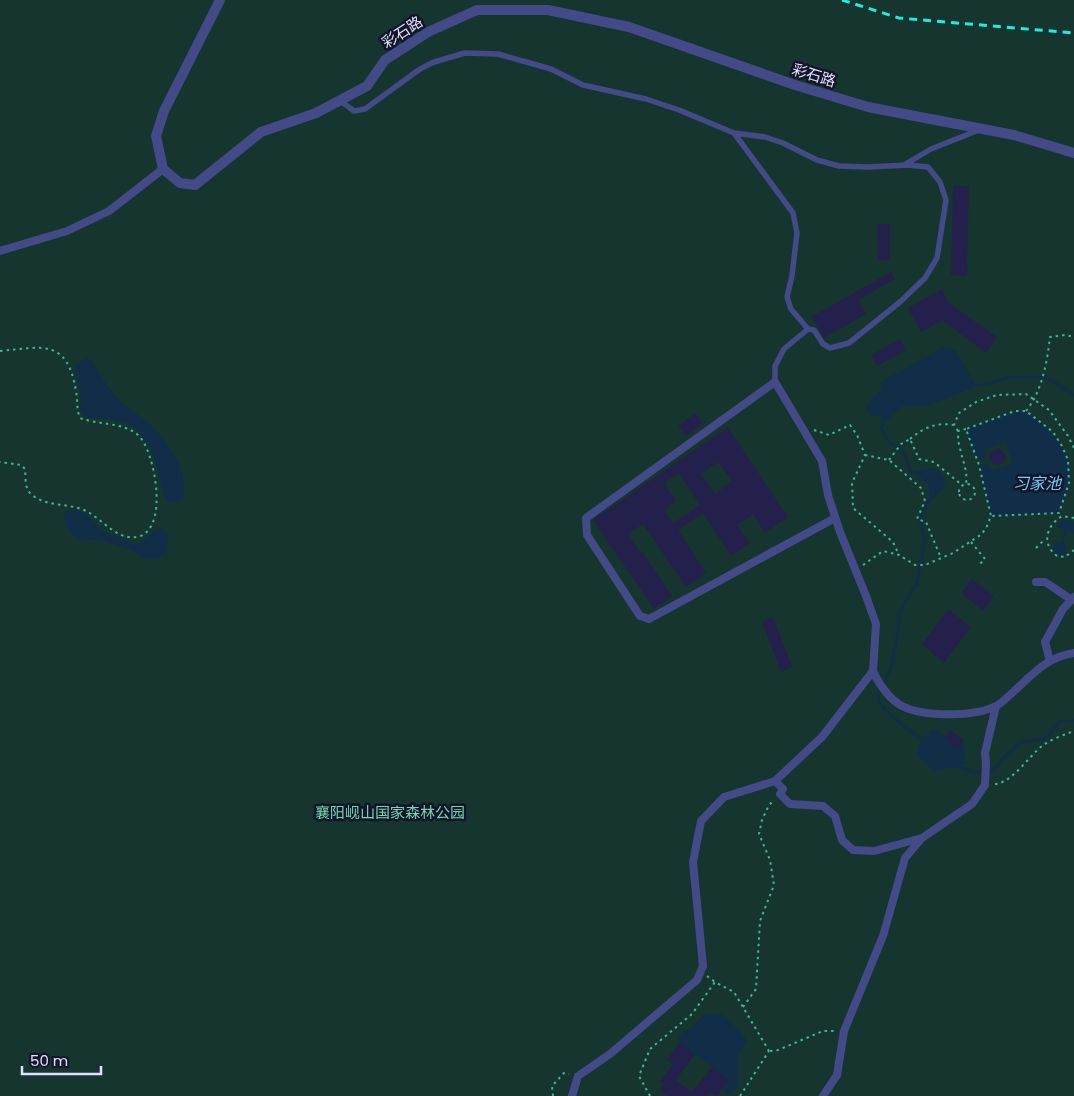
<svg xmlns="http://www.w3.org/2000/svg" width="1074" height="1096" font-family="Poppins,'Noto Sans SC',sans-serif">
	<rect width="100%" height="100%" fill="#14142b"/>
	<!-- green -->
	<path fill="#17352f" d="M0,0H1074V1096H0Z"/>
	<!-- water -->
	<path fill="#102e48" d="M944,347L956,350L976,386L928,406H902L889,418L871,415L866,408L881,389V382Z
		M88,358C95,362 95,367 99,373C103,380 110,389 115,395C121,403 130,409 138,415C164,435 190,466 183,500L174,502L166,501C159,477 152,429 123,422C110,419 97,419 84,417L80,408L81,397L75,368L76,363Z
		M1015,411C1029,411 1032,416 1042,423C1060,437 1073,460 1069,484C1067,493 1062,504 1059,513L991,516L979,465L988,463L991,471L1013,464L1006,442L984,449L987,457L978,460L966,429Z
		M935,468C954,482 943,491 929,502V486L916,473L922,470Z
		M76,510L86,514L102,531L132,543H140L158,528L161,527L167,534C168,543 169,553 159,558C148,563 137,552 126,548C117,546 105,540 96,540C89,540 83,542 77,538C68,533 66,525 64,515L68,511Z
		M1064,520L1072,521L1074,523V533L1066,531L1063,542L1067,548L1065,554L1062,555L1055,552L1053,548L1055,543L1061,542L1064,530L1056,527L1062,521Z
		M932,729L938,731L946,736L944,739L957,749L962,742L965,749L964,763L958,767L948,768L936,771L933,770L917,754C917,744 925,737 932,729Z
		M706,1014H722C732,1025 741,1029 747,1042L738,1055V1086L729,1095L725,1092L723,1088L729,1080L680,1042L678,1038C684,1030 688,1030 694,1025C699,1021 700,1017 706,1014Z"/>
	<g fill="none" stroke-linecap="round" stroke-linejoin="round">
		<!-- stream -->
		<path stroke="#102e48" stroke-width="3" d="M976,386L1013,377H1046L1074,395
			M885,418L881,428L889,442L904,452L911,473L920,472
			M922,739L903,726L880,704L878,696L891,669L898,632L899,612L917,583L925,538L920,521L922,512L930,500
			M958,767L973,772L993,771L1002,759L1021,742L1046,738L1060,722L1074,721"/>
	</g>
	<!-- building -->
	<path fill="#23214b" fill-rule="evenodd" d="M953,186H969L967,276L951,275Z
		M877,224H890V260H878Z
		M891,272L895,279L858,300L866,314L824,338L811,317Z
		M942,289L948,302L997,337L986,353L942,320L921,332L908,308Z
		M900,339L906,350L877,366L871,355Z
		M695,413L703,423L686,436L678,426Z
		M728,427L788,517L765,533L753,514L737,525L750,543L731,556L703,513L678,530L706,573L686,587L643,524L628,534L641,553L643,552L672,596L654,609L593,520ZM718,462L732,481L715,494L701,474ZM679,473L700,505L673,523L664,510L676,501L664,483Z
		M1000,449L1006,455L1004,463L995,465L989,460L991,451Z
		M972,579L994,596L983,611L961,593Z
		M948,609L971,627L944,663L922,644Z
		M773,617L792,667L781,672L762,622Z
		M950,730L964,740L957,749L944,739Z
		M680,1042L695,1054L676,1080L692,1092L712,1067L729,1080L717,1096L710,1092L706,1096H667L660,1090L664,1084L660,1081L673,1065L667,1060Z"/>
	<g fill="none" stroke-linecap="round" stroke-linejoin="round">
		<!-- path -->
		<path stroke="#3bb69a" stroke-width="2" stroke-dasharray="2.5 4" stroke-linecap="butt" d="M0,351C43,347 67,338 76,391C78,401 76,408 80,418C98,425 123,422 138,435C155,450 170,531 137,537C117,540 104,521 88,512C70,502 46,508 31,494C24,488 26,477 25,469L21,465L0,462
			M1026,411C1042,391 1047,363 1050,337L1065,335L1074,337
			M966,429L958,431C958,436 958,442 960,448C962,460 968,470 966,484
			M814,430L829,435L850,425L857,435L865,455L852,483L853,508L893,542L899,555
			M958,431L954,425L959,413L976,402L997,395L1026,394L1049,410L1068,436L1074,448
			M910,439C923,428 936,422 953,425
			M865,455L889,460L921,488L925,501L917,519L926,522L941,558
			M889,460L901,444L910,439L919,459L934,462L962,485
			M959 492a8 8 0 1 1 16 0a8 8 0 1 1-16 0Z
			M1074,518L1062,516C1046,526 1041,544 1057,556L1065,557L1074,550
			M971,542L985,559L978,566
			M1036,548L1045,539
			M863,565L883,551L899,555L915,565H925L953,553L982,534L987,526L991,516L979,465L966,429L1015,411H1026L1053,432L1062,446L1068,460L1069,483L1059,513L991,516
			M995,784C1012,783 1029,756 1042,746C1051,739 1064,735 1074,731
			M707,976L715,982
			M743,1007L756,989L760,921L774,885L770,860L759,834L762,820L769,805L774,800
			M770,1051L778,1050L823,1031H834
			M553,1096L552,1086L564,1073L569,1074
			M650,1096L639,1076L650,1049L692,1014L715,982L734,992L769,1051
			M740,1096L769,1051"/>
		<!-- service -->
		<path stroke="#424b87" stroke-width="5.5" d="M339,100L354,111L365,109L420,69L434,62L465,53L498,54L551,69L583,85L646,99L679,110L734,133L765,137L783,143L817,160L839,166L868,167L908,165L928,167L940,182L946,200L937,258L925,278L900,302L849,343L830,348L823,344L814,330L808,329L784,349L775,366V382
			M734,133L793,213L797,233L792,276L787,297L791,309L808,329
			M904,165L931,149L979,130"/>
		<!-- pedestrian -->
		<path stroke="#424b87" stroke-width="8" d="M0,251L67,231L109,211L163,169
			M1036,582H1045L1072,600
			M1050,661L1045,642L1063,609L1074,597
			M873,671C878,683 890,700 902,706C923,717 975,717 996,706C1001,704 1006,698 1011,694C1031,676 1046,657 1074,653
			M775,781L783,789L780,794L790,804L823,806L835,816L842,840L853,850L874,851L922,838L972,804L985,785L986,763L985,753L996,706
			M572,1096L578,1076L610,1054L697,980L703,966L693,862L701,821L724,797L775,781L822,737L873,671L876,624L866,596L840,532L828,495L822,461L775,382L586,518L587,535L640,616L649,619L835,518
			M823,1096L837,1075L844,1031L883,936L905,858L922,838"/>
		<!-- tertiary -->
		<path stroke="#424b87" stroke-width="10" d="M220,0L164,111L156,136L163,169L180,183L195,185L261,132L316,113L367,86L385,60L428,32L477,10H548L629,27L795,85L868,107L1014,135L1074,153"/>
		<!-- rail -->
		<path stroke="#1beee1" stroke-width="3" stroke-dasharray="8 6" stroke-linecap="butt" d="M842,0L899,18L1074,33"/>
	</g>
	<g text-anchor="middle" dominant-baseline="central" stroke-width="5" stroke-linejoin="round" paint-order="stroke">
		<!-- street labels -->
		<g font-size="15" fill="#e0e2fd" stroke="#14142b">
			<text transform="translate(402 32) rotate(-33)">彩石路</text>
			<text transform="translate(814 75) rotate(17)">彩石路</text>
		</g>
		<!-- park labels -->
		<g font-size="15" fill="#70d9ae" stroke="#14142b">
			<text x="390" y="812">襄阳岘山国家森林公园</text>
		</g>
		<!-- water labels -->
		<g font-size="16" font-style="italic" fill="#76cff5" stroke="#14142b">
			<text x="1037" y="483">习家池</text>
		</g>
	</g>
	<!-- scale -->
	<path d="M22 1066v8h79v-8" fill="none" stroke="#e0e2fd" stroke-width="2.5"/>
	<text x="30" y="1066" font-size="15" fill="#e0e2fd" stroke="#14142b" stroke-width="4" paint-order="stroke">50 m</text>
</svg>
